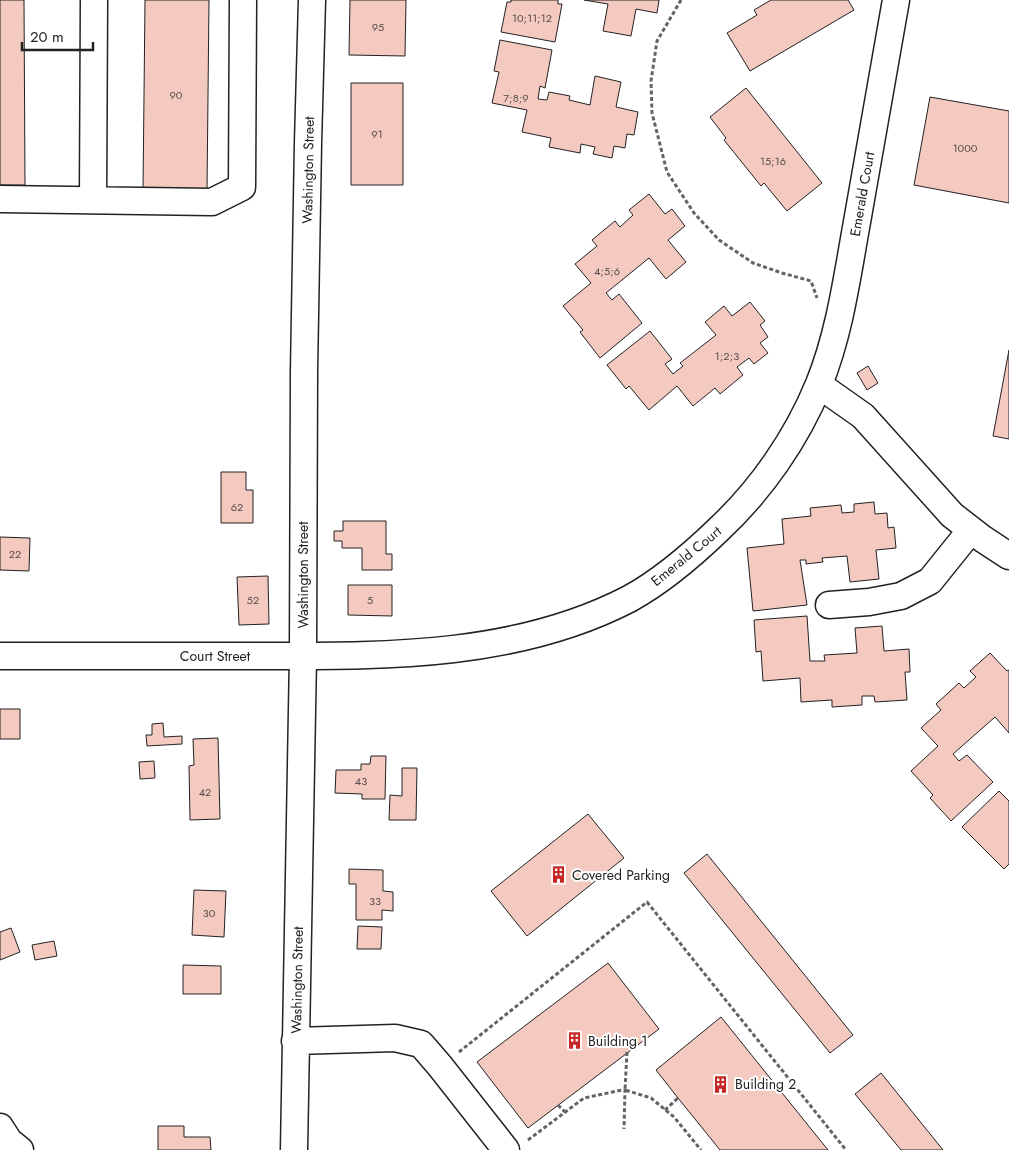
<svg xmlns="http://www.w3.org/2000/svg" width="1009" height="1150" font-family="Jost,sans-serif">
	<rect width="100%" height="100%" fill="#fff"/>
	<!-- building -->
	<path fill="#f3c9c0" stroke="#222" d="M0,0H24L25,185H0Z
		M145,0H209L207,191L143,190Z
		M350,0H406L405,56L349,55Z
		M511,0H558V4H562L555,42L501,32L507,2H511Z
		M584,0H659L657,13L636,9L631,36L603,31L608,4Z
		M771,0H848L854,10L750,71L727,33L757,15L754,10Z
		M500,40L552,50L545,88L540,86L538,99L547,100L549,92L570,96L569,100L590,105L595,76L621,82L616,107L638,112L634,135L627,134L625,148L614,146L612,158L593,154L595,147L581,144L580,153L549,147L551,138L522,132L527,110L492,103L499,72L494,71Z
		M351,83H403V185H351Z
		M746,88L822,183L787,211L764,183L761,186L724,140L726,138L710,117Z
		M930,97L1009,111V203L914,185Z
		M649,194L665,214L672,209L685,226L668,240L686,262L666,279L649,258L606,293L612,300L619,294L642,323L600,358L580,332L583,330L563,306L591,283L575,264L597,246L592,240L615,221L620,227L633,215L629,210Z
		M750,302L765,321L760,325L768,337L760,343L768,353L754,364L749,358L737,367L743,375L720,394L715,388L693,406L677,386L649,410L629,386L626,389L607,365L650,331L672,359L665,364L673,374L683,366L680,363L716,335L705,322L724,306L732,316Z
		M1009,350V439L993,436Z
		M868,366L878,383L867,390L857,373Z
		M221,472H246V490H253V523H221Z
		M874,502L875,514L887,513L888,528L894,527L896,548L876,550L879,579L850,582L847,556L822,558L823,562L806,564V560H800L807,605L753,611L747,548L784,544L782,519L811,516L810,508L841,505L842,513L854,512V504Z
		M343,521H386V554H392V570H362V548H342V541H334V531H343Z
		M0,537L30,538L29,571L0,570Z
		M268,576L269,624L239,625L237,577Z
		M348,585H392V616L348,615Z
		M807,616L810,661H825L824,655L857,653L855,628L882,626L884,651L909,649L910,672H905L907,700L875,702L874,696H862V705L832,707V700L801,702L800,678L763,681L761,651L756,652L754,620Z
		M990,653L1007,671L1009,670V733L995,717L953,754L959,761L967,755L993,782L951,821L930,798L933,795L911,771L938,746L921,728L941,710L936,704L959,683L964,688L976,677L970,671Z
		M0,709H20V739H0Z
		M163,723L164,737L182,736V744L147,746L146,735H152V724Z
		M218,738L220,819L190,820L189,766L194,765L193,739Z
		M371,756H386L385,799H362V794L335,793L336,770H361V764H370Z
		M154,761L155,778L140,779L139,762Z
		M402,768H417L416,820H389L390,795L402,796Z
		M999,791L1009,801V864L1004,869L962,827Z
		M588,814L624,858L527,936L491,891Z
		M707,854L853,1035L830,1053L684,873Z
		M349,869L383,870V891L393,892V911L382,910V920H356V884H349Z
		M194,890L226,891L224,937L192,935Z
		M358,926L382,927L381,949H357Z
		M11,928L20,952L0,960V932Z
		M54,941L57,956L35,960L32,945Z
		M608,963L659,1029L528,1128L477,1062Z
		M183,965L221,966V994H183Z
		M721,1017L828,1150H720L678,1098L656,1070Z
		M881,1073L943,1150H901L855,1094Z
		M158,1126H184V1137H210L211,1150H158Z"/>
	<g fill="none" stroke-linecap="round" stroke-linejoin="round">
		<defs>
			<path id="minor" d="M0,199L212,202L242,187L243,0
				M93,200L94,0
				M819,385L863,416L952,515L983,539L1009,556
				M829,605L869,602L901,596L930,581L971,530
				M0,656C84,656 168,656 252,656C379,656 513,659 629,599C662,581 691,556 718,530C761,490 797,438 819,384C840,332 847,277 857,222C870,148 883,74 896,0
				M295,1041L395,1038L421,1044L440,1066L506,1150
				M0,1127L9,1141L20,1150
				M294,1150L303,656L304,372L308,143L312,0"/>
		</defs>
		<!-- minor casing -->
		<use href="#minor" stroke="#222" stroke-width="29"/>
		<!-- path -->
		<path stroke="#646464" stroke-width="3" stroke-dasharray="4 2.5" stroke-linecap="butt" d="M681,0L657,41L651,81L652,113L667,172L694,213L719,240L753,263L782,273L811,281L817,298
			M459,1052L647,902L846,1150
			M627,1052L625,1090L651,1098L674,1117L701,1150
			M558,1105L565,1112
			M665,1110L678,1098
			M528,1140L584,1098L622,1090H625L624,1129"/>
		<!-- minor -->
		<use href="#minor" stroke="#fff" stroke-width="26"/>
	</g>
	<!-- icons -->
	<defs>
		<symbol id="building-bare" viewBox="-9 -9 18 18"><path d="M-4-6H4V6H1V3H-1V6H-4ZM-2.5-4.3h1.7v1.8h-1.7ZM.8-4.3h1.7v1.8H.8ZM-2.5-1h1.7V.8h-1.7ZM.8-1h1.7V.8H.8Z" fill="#c62828" stroke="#fff" stroke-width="2.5" paint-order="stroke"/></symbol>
	</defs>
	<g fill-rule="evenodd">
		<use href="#building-bare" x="546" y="862" width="25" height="25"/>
		<use href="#building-bare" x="562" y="1028" width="25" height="25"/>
		<use href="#building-bare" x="708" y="1072" width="25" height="25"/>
	</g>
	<g text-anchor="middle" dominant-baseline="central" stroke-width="4" stroke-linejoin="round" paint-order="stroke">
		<!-- number labels -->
		<g font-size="11" fill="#564c4a">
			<text x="532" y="18">10;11;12</text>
			<text x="378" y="27">95</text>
			<text x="176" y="95">90</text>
			<text x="516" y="98">7;8;9</text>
			<text x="377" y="134">91</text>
			<text x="965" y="148">1000</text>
			<text x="773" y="161">15;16</text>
			<text x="607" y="271">4;5;6</text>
			<text x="727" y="356">1;2;3</text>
			<text x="237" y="507">62</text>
			<text x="15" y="554">22</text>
			<text x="253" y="600">52</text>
			<text x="370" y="600">5</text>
			<text x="361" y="781">43</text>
			<text x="205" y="792">42</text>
			<text x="375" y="901">33</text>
			<text x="209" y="913">30</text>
		</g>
		<!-- street labels -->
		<g font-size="14" fill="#222" stroke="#fff">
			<text transform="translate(308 170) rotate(-89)">Washington Street</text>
			<text transform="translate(862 194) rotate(-80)">Emerald Court</text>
			<text transform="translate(686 556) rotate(-39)">Emerald Court</text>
			<text transform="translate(303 575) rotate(-90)">Washington Street</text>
			<text x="215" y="656">Court Street</text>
			<text transform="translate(297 980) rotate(-89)">Washington Street</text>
		</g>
		<!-- poi labels -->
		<g font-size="14" fill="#222" stroke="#fff" text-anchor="start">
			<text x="572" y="875">Covered Parking</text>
			<text x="588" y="1041">Building 1</text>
			<text x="735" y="1084">Building 2</text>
		</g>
	</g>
	<!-- scale -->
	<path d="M22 42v8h71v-8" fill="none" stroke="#222222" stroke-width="2.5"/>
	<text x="30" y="42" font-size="15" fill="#222222" stroke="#ffffff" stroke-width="4" paint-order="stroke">20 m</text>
</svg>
